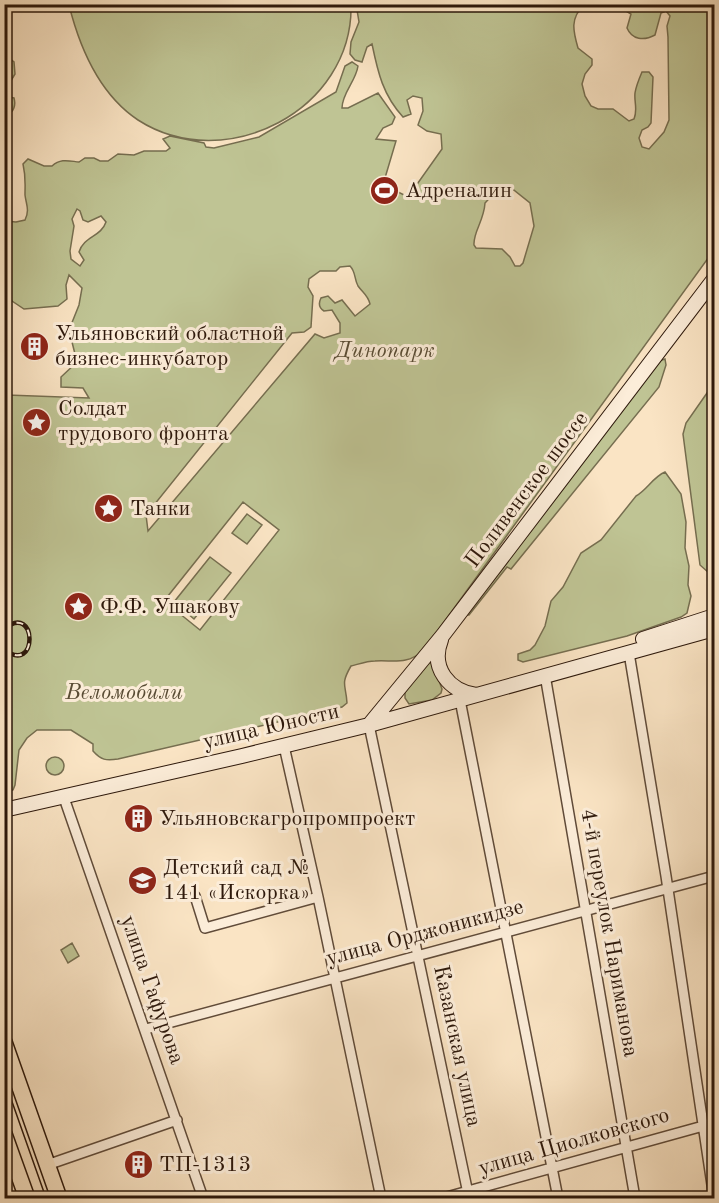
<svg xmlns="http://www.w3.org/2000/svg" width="719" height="1203" font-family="'Old Standard TT',serif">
	<rect width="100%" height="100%" fill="#fae4c4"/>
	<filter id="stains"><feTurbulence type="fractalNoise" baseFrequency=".00333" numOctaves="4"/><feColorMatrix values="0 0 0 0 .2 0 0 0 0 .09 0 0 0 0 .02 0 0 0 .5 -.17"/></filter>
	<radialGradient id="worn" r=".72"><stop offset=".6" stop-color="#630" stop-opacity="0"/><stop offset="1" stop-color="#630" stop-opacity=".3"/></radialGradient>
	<!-- green -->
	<path fill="#bfc494" stroke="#766e50" stroke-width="1.5" fill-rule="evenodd" d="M351,4C354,110 225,176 138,120C99,94 80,49 69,5Z
		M356,4L584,5C570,18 573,31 578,48L592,59V65L585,74L582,84L585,96L591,106L598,109H613L629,121L634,119C638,109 634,103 635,93C636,86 639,79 642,72H649L653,77L651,123L648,127L642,130L639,138L642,147L649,149L664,132L669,120L668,37L667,26L670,16L666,11L661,13L655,35C644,41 632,40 627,28L631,14L616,5H714V250L423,651C406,665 395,660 375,661C367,661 359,664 351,666C340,685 346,684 347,703L342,707L118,759C106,761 101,760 93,751V744L71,730H37L27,738L19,750L15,785L13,790L5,793L4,400L7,395L89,398L83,388L61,387V377L77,362L69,330L79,305L82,288L69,275L66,285L67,299L58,306L24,309L12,301L5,291V221L16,222L25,220C30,210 26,204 25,195C25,182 26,177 23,164L28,159L44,166H52C61,158 69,161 79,162L85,158H94L100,161H108L118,154L134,155L144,151H166L170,148L163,139L170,136L204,143L206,147L214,148L259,137L336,92L345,66L352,62L358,66C356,81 342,93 342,108H348L378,93L395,117L392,124L383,128L376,139L396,141L385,178L392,189L408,197L442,149L441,134L427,131L418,125L423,111L422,98L413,96L407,100L411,114L403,117C383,95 378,73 372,44L367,47L362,62L355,60L350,54L351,42L359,22ZM501,186L510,187L530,203L534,226L523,263L520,266H515L510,257L502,249L476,248L474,245C473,232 484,221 485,203ZM77,209L80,211L83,220L88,222L101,216L106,222C101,237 84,236 79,252L84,260L80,266L71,259L70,251L74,226L72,219ZM350,266C356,272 354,279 358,286C363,293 368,295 370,304L355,316L342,300L335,303L328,296L321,298C318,304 319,308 324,311L332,310L340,323V333L324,338L315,334L148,531L146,515L292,333L304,332L311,327L313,296L308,287L309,279L320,271H336L340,267ZM243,502L279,530L200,630L164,601Z
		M9,58L14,62L15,74L9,84L5,82L4,64Z
		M8,97L14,98C16,105 14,112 7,115L5,114V103Z
		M665,359L666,365L659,387L511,569L507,567L469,615H465L659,361Z
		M714,383V567L709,573L700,565L683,434L686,423Z
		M665,472L681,494L686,522L685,548L689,566L688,585L691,596L687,613L681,617L627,636L523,662L518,660V654L530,650L535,645L545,626L551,601L563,587L581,553L601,540L636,496C647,490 653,477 665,472Z
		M247,514L262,525L247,544L232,533Z
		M210,557L231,573L194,619L174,602Z
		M430,656L442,689L441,693L432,700L409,704L405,698V692Z
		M46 766a9 9 0 1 1 18 0a9 9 0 1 1-18 0Z
		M72,943L79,956L68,963L61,950Z"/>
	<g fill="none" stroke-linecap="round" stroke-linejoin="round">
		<defs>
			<path id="street" d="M629,653L666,876L714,1198
				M545,675L635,1198
				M460,700L558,1198
				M369,725L469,1198
				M284,746L318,897L381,1198
				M63,795L203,1198
				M195,896L205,928L318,897
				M146,1029L714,876
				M47,1165L177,1120
				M443,1198L714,1123"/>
			<path id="secondary" d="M643,639L714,616
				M441,640C430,668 449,691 476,695
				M369,725L443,635L714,279
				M4,810L242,756L369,725L714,629"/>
			<path id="primary" d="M4,1042L59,1198
				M4,1134L27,1198"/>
		</defs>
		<!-- street casing -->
		<use href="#street" stroke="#604b39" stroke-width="12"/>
		<!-- secondary casing -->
		<use href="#secondary" stroke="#2d180b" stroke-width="16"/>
		<!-- primary casing -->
		<use href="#primary" stroke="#2d180b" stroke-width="18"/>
		<!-- street -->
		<use href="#street" stroke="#fcedd9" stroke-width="9"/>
		<!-- secondary -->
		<use href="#secondary" stroke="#fcedd9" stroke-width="14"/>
		<!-- primary -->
		<use href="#primary" stroke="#fae4c4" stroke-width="15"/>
		<!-- tram -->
		<path stroke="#2d180b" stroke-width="1.5" d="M4,1079L46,1198"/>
		<defs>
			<path id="rail" d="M4,629C38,601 38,677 4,649"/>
		</defs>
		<!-- rail casing -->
		<use href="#rail" stroke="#2d180b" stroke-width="4.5"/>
		<!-- rail -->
		<use href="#rail" stroke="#fcedd9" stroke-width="2" stroke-dasharray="7" stroke-linecap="butt"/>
	</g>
	<!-- icons -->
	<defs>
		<symbol id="stadium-disc" viewBox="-11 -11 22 22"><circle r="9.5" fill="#8f2418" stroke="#fcedd9"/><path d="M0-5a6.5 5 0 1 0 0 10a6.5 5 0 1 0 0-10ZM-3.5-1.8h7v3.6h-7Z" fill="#fff"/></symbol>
		<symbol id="building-disc" viewBox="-11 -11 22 22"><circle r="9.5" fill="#8f2418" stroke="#fcedd9"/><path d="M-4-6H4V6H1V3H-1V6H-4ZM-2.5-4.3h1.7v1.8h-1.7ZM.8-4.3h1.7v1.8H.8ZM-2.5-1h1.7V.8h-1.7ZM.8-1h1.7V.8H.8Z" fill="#fff"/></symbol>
		<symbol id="sight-disc" viewBox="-11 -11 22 22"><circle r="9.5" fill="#8f2418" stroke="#fcedd9"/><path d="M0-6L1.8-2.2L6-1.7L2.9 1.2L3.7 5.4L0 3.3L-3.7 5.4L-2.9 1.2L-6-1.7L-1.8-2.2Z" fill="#fff"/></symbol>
		<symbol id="school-disc" viewBox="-11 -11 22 22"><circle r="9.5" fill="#8f2418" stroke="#fcedd9"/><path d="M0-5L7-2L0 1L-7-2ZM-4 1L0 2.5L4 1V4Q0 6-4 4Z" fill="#fff"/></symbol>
	</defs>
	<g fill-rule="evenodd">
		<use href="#stadium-disc" x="368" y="174" width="33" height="33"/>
		<use href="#building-disc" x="18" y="330" width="33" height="33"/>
		<use href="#sight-disc" x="20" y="406" width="33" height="33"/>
		<use href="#sight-disc" x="92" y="492" width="33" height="33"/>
		<use href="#sight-disc" x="62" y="590" width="33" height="33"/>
		<use href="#building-disc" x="122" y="802" width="33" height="33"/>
		<use href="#school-disc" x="126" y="864" width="33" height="33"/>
		<use href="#building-disc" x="122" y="1148" width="33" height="33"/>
	</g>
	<g text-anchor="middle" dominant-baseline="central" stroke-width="6" stroke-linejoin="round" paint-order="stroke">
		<!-- poi labels -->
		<g font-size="22" fill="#2d180b" stroke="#fcedd9" text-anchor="start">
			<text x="405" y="191">Адреналин</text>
			<text x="55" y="334">Ульяновский областной<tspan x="55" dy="25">бизнес-инкубатор</tspan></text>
			<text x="58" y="409">Солдат<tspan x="58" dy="25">трудового фронта</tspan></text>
			<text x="130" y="509">Танки</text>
			<text x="100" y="607">Ф.Ф. Ушакову</text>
			<text x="159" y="819">Ульяновскагропромпроект</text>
			<text x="163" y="868">Детский сад №<tspan x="163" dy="25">141 «Искорка»</tspan></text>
			<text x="159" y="1165">ТП-1313</text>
		</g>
		<!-- park labels -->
		<g font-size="22" font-style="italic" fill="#594c34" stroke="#fcedd9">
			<text x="385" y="351">Динопарк</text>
			<text x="124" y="693">Веломобили</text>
		</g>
		<!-- street labels -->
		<g font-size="22" fill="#2d180b" stroke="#fcedd9">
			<text transform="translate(527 490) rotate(-53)">Поливенское шоссе</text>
			<text transform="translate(271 727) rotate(-13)">улица Юности</text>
			<text transform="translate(425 933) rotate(-15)">улица Орджоникидзе</text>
			<text transform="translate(609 933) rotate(80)">4-й переулок Нариманова</text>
			<text transform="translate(152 990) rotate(71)">улица Гафурова</text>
			<text transform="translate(457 1046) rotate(78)">Казанская улица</text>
			<text transform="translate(574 1142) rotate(-16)">улица Циолковского</text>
		</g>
	</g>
	<!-- margin -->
	<rect width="719" height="1203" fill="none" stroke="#fae4c4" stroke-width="24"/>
	<rect x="6" y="6" width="707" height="1191" fill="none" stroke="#2d180b" stroke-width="3"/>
	<rect x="12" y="12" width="695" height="1179" fill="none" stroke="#2d180b" stroke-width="1.5"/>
	<rect width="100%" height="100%" filter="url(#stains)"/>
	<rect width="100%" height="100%" fill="url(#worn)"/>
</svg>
